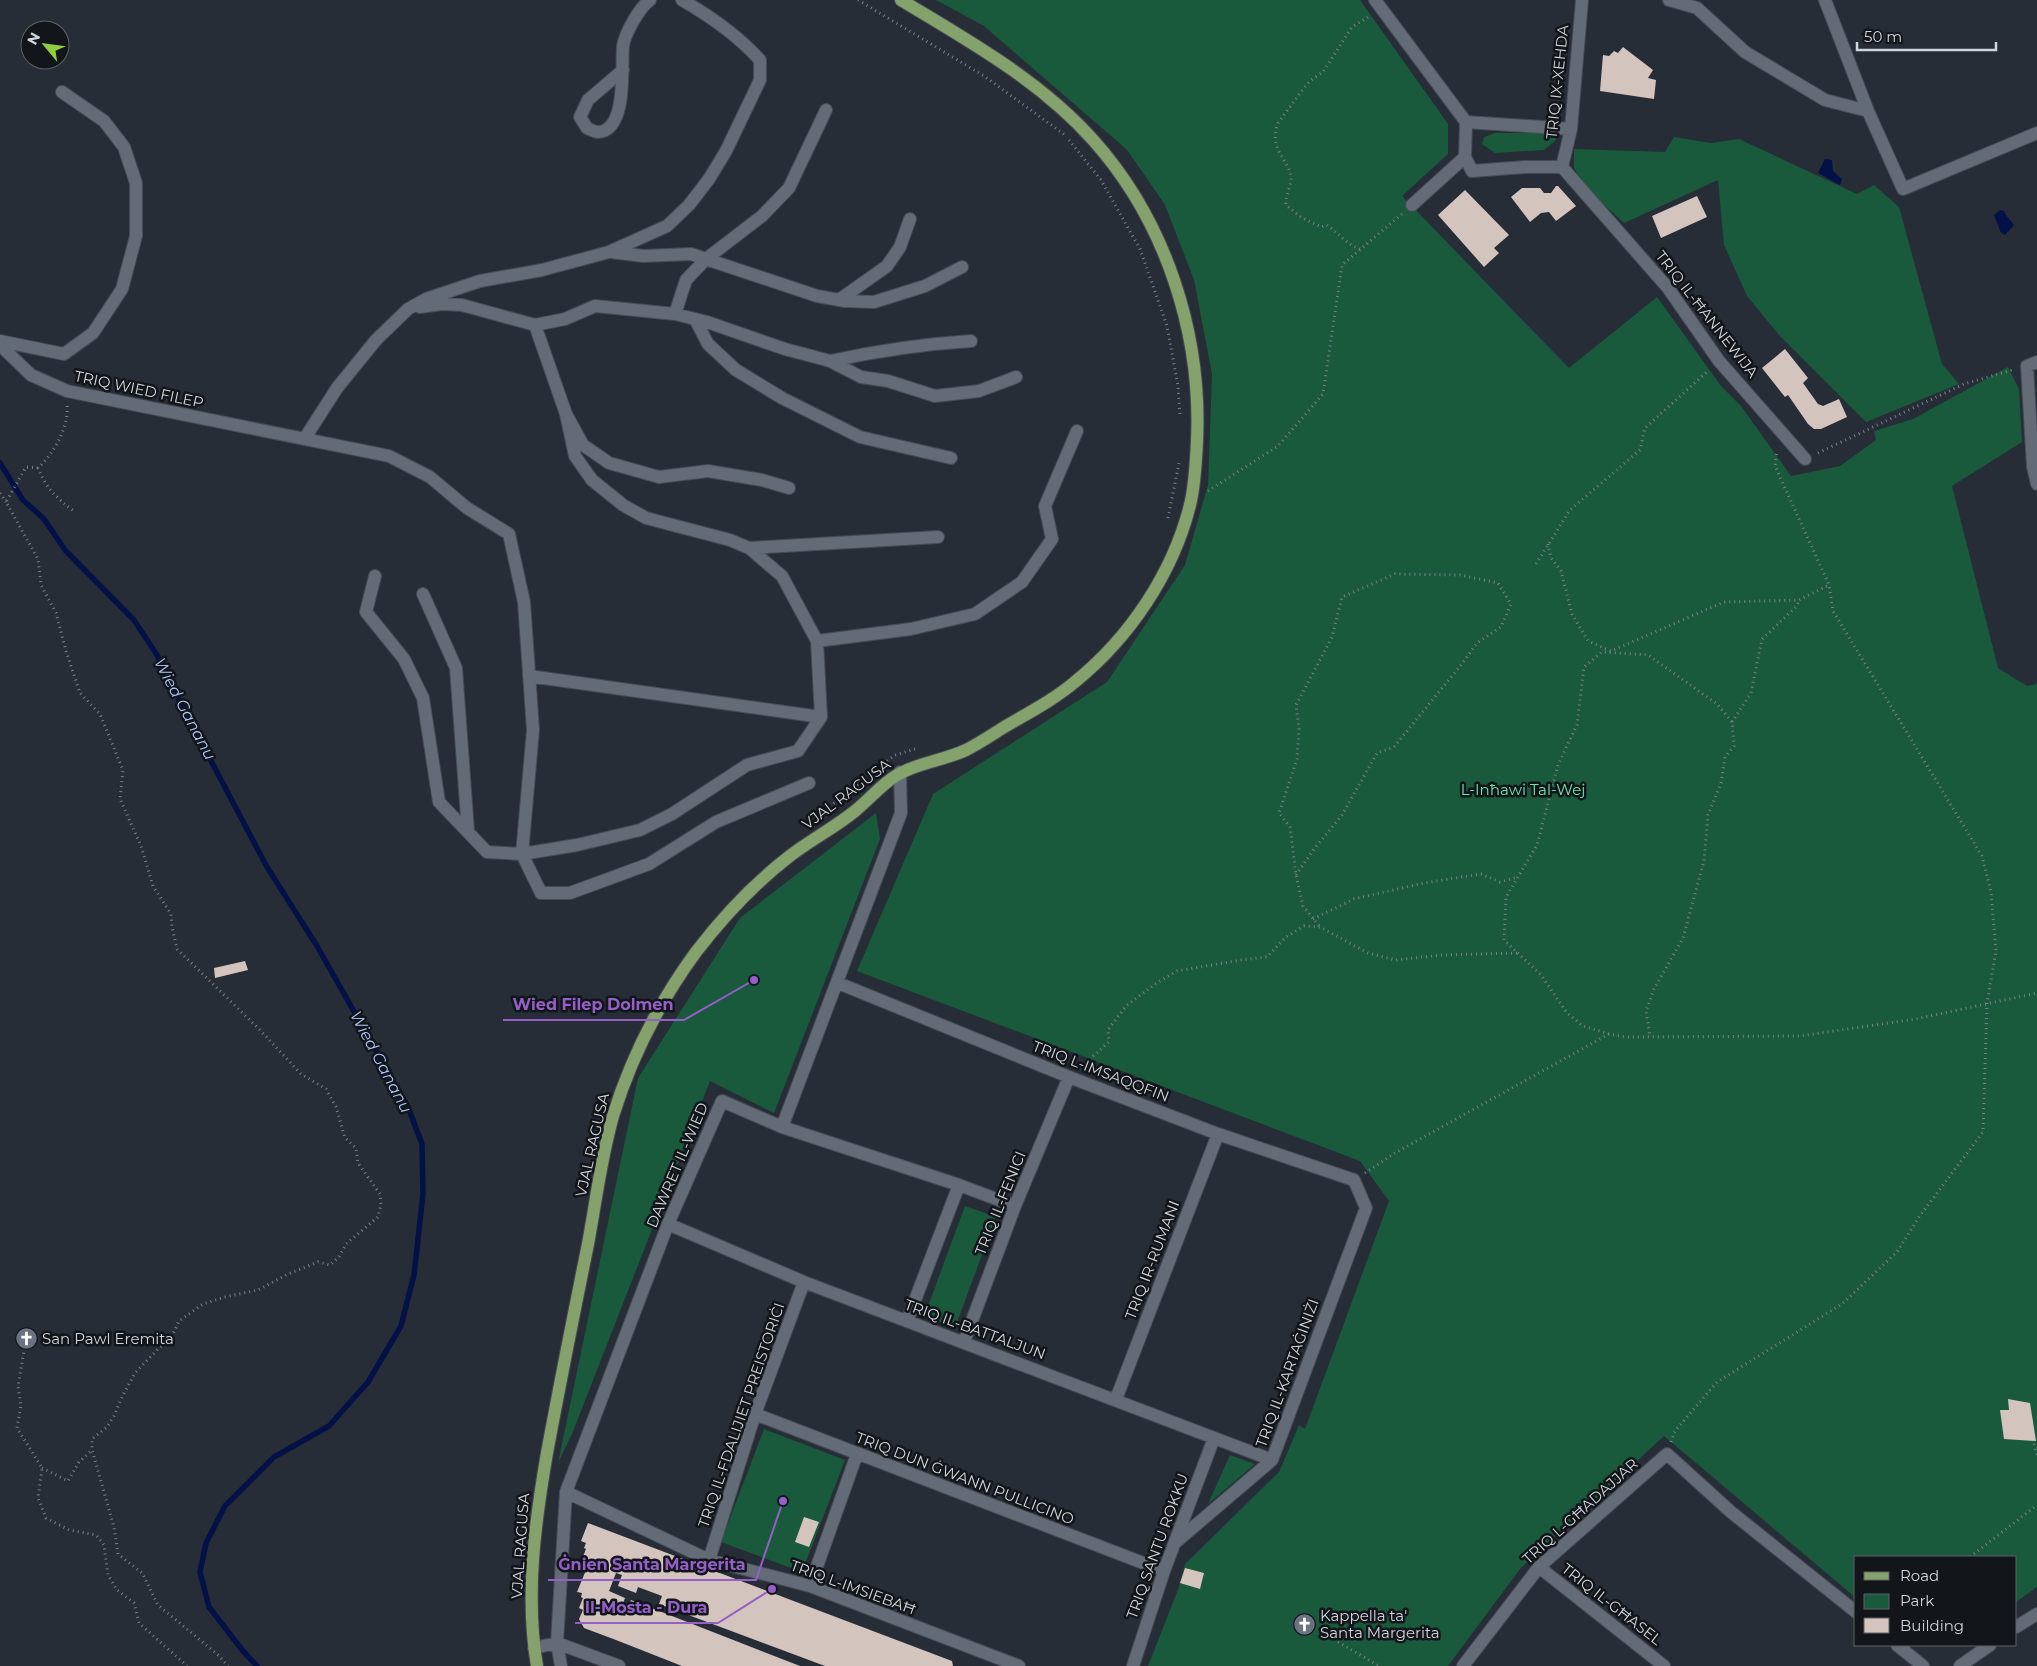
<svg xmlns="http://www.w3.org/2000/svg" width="2037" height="1666" font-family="Montserrat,sans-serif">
	<rect width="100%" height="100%" fill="#262d37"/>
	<!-- green -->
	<path fill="#19593c" d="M936,0H1360L1448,124V154L1402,196L1569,368L1657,297L1721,386L1741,406L1791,476L1840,466L1876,440L1874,431L1913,419L2008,367L2019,389L2022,442L1952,486L1998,668L2027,686L2037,684V1587L2016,1602V1557H1856V1598L1664,1436L1520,1569L1448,1666H1148L1179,1587L1185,1564L1279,1472L1299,1425L1305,1429L1389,1201L1360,1161L857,971L933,794L1107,682L1185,565L1208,485L1212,374L1194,280L1165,205L1128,151L1117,141L984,26Z
		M1495,133H1555L1558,136L1555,141L1544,150L1495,153L1482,144L1484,137Z
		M1674,137L1711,143L1739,139L1857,194L1874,185L1899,207L1942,364L1959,384L1866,422L1779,335L1747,296L1724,245L1718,180L1624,223L1586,188L1574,168V149L1665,152Z
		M876,813L880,839L774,1113L710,1081L572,1434L558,1463L638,1078L740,918Z
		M965,1206L996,1217L955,1328L924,1317Z
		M764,1429L845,1460L802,1572L721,1542Z
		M1230,1455L1255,1464L1208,1504Z"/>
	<!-- water -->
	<path fill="#031147" d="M1825,159L1832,160L1833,171L1842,179L1840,185L1818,173Z
		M2000,210L2004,211L2006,215L2014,225L2005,235L2001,233L1994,215Z"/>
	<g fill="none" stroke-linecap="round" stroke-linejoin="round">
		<!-- stream -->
		<path stroke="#031147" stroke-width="5.5" d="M0,463L23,500L44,519L65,550L134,620L157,655L190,721L267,867L317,946L408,1107L422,1144L423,1194L414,1275L401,1326L368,1382L329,1426L274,1457L225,1506L206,1543L200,1572L209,1607L243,1651L257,1666"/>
	</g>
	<!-- building -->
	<path fill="#d4c4be" d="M1623,47L1653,70L1648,78L1656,80L1654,99L1600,91L1603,55L1609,56L1614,51L1618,53Z
		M1556,186H1558L1576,206L1556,221L1549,212L1541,213L1530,222L1511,197L1522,188H1540L1544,193H1551Z
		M1465,190L1509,235L1494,248L1499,253L1484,267L1438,215Z
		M1697,196L1707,217L1661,238L1652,216Z
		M1785,349L1808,378L1803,383L1818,404L1823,406L1839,399L1847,417L1821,429H1814L1808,424L1788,395L1785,397L1762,368Z
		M245,961L248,970L215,978L214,968Z
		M2008,1399L2030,1403L2036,1441L2004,1439L2000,1410H2009Z
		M804,1517L819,1522L809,1547L795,1542Z
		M588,1523L952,1661L953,1666H825L659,1604L662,1596L638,1587L636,1593L618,1586L622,1575L616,1573L609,1591L625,1598L619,1614L625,1616L631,1600L800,1666H682L616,1640L584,1628L579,1619L583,1610L579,1608L583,1598L581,1597L582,1593L577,1592L586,1570L582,1568L585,1560L582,1559L586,1549L584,1548L586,1543L581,1541Z
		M1185,1568L1204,1573L1200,1589L1180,1583Z"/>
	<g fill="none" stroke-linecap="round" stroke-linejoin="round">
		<defs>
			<path id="minor" d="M1375,0L1466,122
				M1669,0L1697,8L1745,52L1825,100L1868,111
				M1825,0L1868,111L1903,189L2037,133
				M623,70L588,100L580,117L587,128C589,129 595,132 598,132C628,131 621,65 623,46C625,33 640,7 650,0
				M1466,122L1571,129
				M1465,157L1466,122
				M1562,167L1668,288L1719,361L1805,459
				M1562,167L1571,129L1582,0
				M1412,205L1465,157L1472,171L1525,167H1562
				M611,252L643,256L691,254L817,296L845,301L874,302L925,286L962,267
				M839,300L887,266L900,247L910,219
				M420,307L442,304L462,305L535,325L565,319L595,306L675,314L707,322L785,349L830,361L861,377L888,381L935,396L979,391L1016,377
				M675,314L686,280L706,259L762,216L789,188L826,110
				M695,319L708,344L736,370L782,398L860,437L951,458
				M535,325L566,414L583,445L609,463L659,477L708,471L762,480L789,488
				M0,341L64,354L93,333L122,289L136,236V183L124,147L104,121L62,92
				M0,345L31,375L67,391L389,456L430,477L467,508L509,534L524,602L533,730L522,854L487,852L439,802L423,698L404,659L366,612L375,576
				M830,361C877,351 923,344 971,341
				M2037,362L2027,366L2033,467L2037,484
				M566,414L575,456L592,480L623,505L646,518L730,540L749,548L938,537
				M305,438L337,388L376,340L408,309L426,299L480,281L542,270L609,252L667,226L689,205L709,179L726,151L760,80V60C738,36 710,16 682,0
				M749,548L782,576L817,641L821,717L798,751L747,765L672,814L640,830L577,845L522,854L541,893H570L649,864L716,822L809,783
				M423,594L456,668L468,831
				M817,641L911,629L975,614L1022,582L1052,539L1045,506L1077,431
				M529,676L821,717
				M838,983L1069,1077L1218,1134L1354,1180L1366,1208L1272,1460L1176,1542
				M782,1127L959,1185L1015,1206
				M668,1224L804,1282L1272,1460
				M907,1321L959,1185
				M964,1342L1015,1206L1069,1077
				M1116,1399L1218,1134
				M755,1414L1164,1571
				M566,1492L709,1560L810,1586L1019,1666
				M709,1560L755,1414L804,1282
				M1539,1567L1664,1666
				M810,1586L857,1454
				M2016,1627L2037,1614
				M1897,1645L1923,1666
				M534,1648L557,1643L619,1666
				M561,1666L557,1643L566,1492L668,1224L722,1101L782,1127L901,813L900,772
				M1133,1666L1164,1571L1214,1438
				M1463,1666L1539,1567L1667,1454L1731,1512L1856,1612
				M1960,1666L1990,1645"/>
			<path id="major" d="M537,1666C525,1596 535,1522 547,1453C560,1383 574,1313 588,1244C596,1201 601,1158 613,1116C631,1058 660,1001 696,952C722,918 753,885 786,859C808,841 833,829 855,811C871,798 886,779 905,771C924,762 947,759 966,750C980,743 993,734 1006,726C1030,712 1055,699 1076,681C1130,637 1173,573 1190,505C1195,485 1196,462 1197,441C1202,334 1166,222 1094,141C1041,81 969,41 901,0"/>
		</defs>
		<!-- minor casing -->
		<use href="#minor" stroke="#454b53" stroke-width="14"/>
		<!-- major casing -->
		<use href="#major" stroke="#454b53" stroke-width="14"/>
		<!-- path -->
		<path stroke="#7b8189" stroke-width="3" stroke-dasharray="1 4" stroke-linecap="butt" d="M858,0L984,76L1065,135
			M1069,140L1101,180L1140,249L1167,326L1178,386L1180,415
			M1360,249C1349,246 1337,232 1327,225L1321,227L1301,217L1286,205C1285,195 1291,187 1291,179C1290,159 1268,151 1278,123L1303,89L1311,80L1323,72L1352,27L1370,16
			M67,406C69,428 53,454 38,468C47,490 57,498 75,512
			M1818,453L1964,384L2012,370
			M38,468L26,467L6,502L38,559L41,585L56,613L66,651L80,693L100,714L123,770L120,799L141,846L153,886L171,914L172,927L177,949L259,1029L301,1074L326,1089L336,1107L345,1138L356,1148L358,1163L380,1194L381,1205L378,1217L346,1244L339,1257L330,1265L318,1262L288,1274L258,1290L225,1297L203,1304L179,1321L170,1340L159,1348L135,1373L122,1397L114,1416L107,1427L92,1439V1450L114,1527L118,1554L142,1573L158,1605L218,1655L228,1666
			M1208,491L1278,446L1323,394L1342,265L1402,214
			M0,493L6,502
			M1168,518L1179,463
			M1548,544L1551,558L1561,571L1572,614L1588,641L1611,651L1724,602L1799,600L1829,585
			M1536,564L1570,510L1640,450L1645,428L1709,370
			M1732,722L1751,693L1762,639L1797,606L1799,600
			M883,764L895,755L915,749
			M818,816L866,778
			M1296,875L1314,849L1342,815L1377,753L1394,747L1461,665L1477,643L1501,627L1511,604L1498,583L1460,575L1395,574L1342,597L1332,637L1296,705L1299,729L1297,759L1279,813L1290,827L1296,875L1303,906L1320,927
			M1313,919L1354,899L1424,883L1481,874L1500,882L1518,877
			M1609,1034L1583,1026L1567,1013L1541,975L1504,940L1506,897L1537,845L1558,765L1577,725L1584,667L1602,652L1648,655L1717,704L1732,722L1734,746L1725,757L1721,783L1708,815L1704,861L1683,938L1654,989L1646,1011L1650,1037
			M1088,1070L1091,1058L1109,1042L1108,1030L1126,1006L1155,984L1177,971L1241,960L1267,957L1286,937L1304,926L1320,927L1368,953L1395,960L1442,955L1517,953
			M1365,1173L1395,1153L1609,1034L1626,1037L1800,1036L1916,1019L2037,993
			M26,1338L18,1387L21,1405L17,1428L42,1468L38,1498L46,1518L69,1530L96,1535L104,1545L108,1575L117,1590L134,1603L139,1623L187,1666
			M1671,1442L1675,1431L1717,1382L1842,1304L1897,1252L1919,1217L1983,1132L1987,1003L1996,951L1991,892L1982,856L1833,611L1829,585L1775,466L1777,451
			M2034,1444L2037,1456
			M42,1468L68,1481L79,1462L92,1450
			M1970,1557L2037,1505
			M1338,1642L1379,1666"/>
		<!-- minor -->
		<use href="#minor" stroke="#636b76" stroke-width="12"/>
		<!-- major -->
		<use href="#major" stroke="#86a26c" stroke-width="12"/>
	</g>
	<!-- icons -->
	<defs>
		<symbol id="church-disc" viewBox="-11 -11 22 22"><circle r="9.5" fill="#6b7280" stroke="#121519"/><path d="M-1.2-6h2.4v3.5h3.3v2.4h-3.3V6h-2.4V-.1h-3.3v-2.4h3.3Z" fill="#fff"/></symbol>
	</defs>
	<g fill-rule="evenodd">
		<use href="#church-disc" x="14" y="1326" width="25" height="25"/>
		<use href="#church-disc" x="1292" y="1612" width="25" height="25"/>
	</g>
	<g text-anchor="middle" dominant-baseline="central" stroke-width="5" stroke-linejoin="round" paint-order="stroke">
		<!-- street labels -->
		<g font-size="15" fill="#d0d5db" stroke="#121519">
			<text transform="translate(1557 82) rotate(-84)">TRIQ IX-XEHDA</text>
			<text transform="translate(1707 314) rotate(52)">TRIQ IL-ĦANNEWIJA</text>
			<text transform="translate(139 389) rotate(12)">TRIQ WIED FILEP</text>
			<text transform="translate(846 794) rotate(-37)">VJAL RAGUSA</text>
			<text transform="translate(1101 1071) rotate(21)">TRIQ L-IMSAQQFIN</text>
			<text transform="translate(592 1145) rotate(-77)">VJAL RAGUSA</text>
			<text transform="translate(677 1165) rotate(-67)">DAWRET IL-WIED</text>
			<text transform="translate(1000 1203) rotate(-68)">TRIQ IL-FENICI</text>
			<text transform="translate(1152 1260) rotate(-69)">TRIQ IR-RUMANI</text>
			<text transform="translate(975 1329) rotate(20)">TRIQ IL-BATTALJUN</text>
			<text transform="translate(1287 1373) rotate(-70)">TRIQ IL-KARTAĠINIŻI</text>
			<text transform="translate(741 1415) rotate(-71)">TRIQ IL-FDALIJIET PREISTORIĊI</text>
			<text transform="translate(965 1478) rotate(21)">TRIQ DUN ĠWANN PULLICINO</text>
			<text transform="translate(1580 1511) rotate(-42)">TRIQ L-GĦADAJJAR</text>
			<text transform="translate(520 1546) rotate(-86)">VJAL RAGUSA</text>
			<text transform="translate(1157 1546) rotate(-70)">TRIQ SANTU ROKKU</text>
			<text transform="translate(853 1587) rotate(20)">TRIQ L-IMSIEBAĦ</text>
			<text transform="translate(1612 1604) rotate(38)">TRIQ IL-GĦASEL</text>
		</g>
		<!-- park labels -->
		<g font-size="15" fill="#73e5ac" stroke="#121519">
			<text x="1523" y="789">L-Inħawi Tal-Wej</text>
		</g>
		<!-- poi labels -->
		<g font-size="15" fill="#d0d5db" stroke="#121519" text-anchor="start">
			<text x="42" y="1338">San Pawl Eremita</text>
			<text x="1320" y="1615">Kappella ta'<tspan x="1320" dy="17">Santa Margerita</tspan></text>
		</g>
		<!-- water labels -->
		<g font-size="16" font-style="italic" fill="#aec7fc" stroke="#121519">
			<text transform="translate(185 709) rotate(62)">Wied Gananu</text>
			<text transform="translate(381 1062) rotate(62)">Wied Gananu</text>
		</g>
	</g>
	<!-- callouts -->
	<path fill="none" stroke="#945fc7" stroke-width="2" d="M754 980L684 1020H503M783 1501L756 1580H548M772 1589L718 1623H575"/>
	<g fill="#945fc7" stroke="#121519" stroke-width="2">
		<circle cx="754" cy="980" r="5"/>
		<circle cx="783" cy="1501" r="5"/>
		<circle cx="772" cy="1589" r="5"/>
	</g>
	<g font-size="16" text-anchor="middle" font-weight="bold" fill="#945fc7" stroke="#121519" stroke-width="5" stroke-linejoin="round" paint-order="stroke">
		<text x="593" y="1010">Wied Filep Dolmen</text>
		<text x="652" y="1570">Ġnien Santa Margerita</text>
		<text x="646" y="1613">Il-Mosta - Dura</text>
	</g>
	<!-- legend -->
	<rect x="1854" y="1556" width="162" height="90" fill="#121519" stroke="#5e6267"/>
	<rect x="1864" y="1572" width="25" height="8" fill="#86a26c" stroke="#5e6267"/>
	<text x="1900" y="1581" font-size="15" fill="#d0d5db">Road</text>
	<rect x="1864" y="1594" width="25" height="15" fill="#19593c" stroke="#5e6267"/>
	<text x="1900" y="1606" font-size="15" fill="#d0d5db">Park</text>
	<rect x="1864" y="1618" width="25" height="15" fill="#d4c4be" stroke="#5e6267"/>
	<text x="1900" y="1631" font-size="15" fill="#d0d5db">Building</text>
	<!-- north arrow -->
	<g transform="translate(45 45) rotate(299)"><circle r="24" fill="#121519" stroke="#5e6267"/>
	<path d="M0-4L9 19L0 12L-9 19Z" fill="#92cd3e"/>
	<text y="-8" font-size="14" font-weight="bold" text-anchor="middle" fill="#d0d5db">N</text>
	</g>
	<!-- scale -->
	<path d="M1857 42v8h139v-8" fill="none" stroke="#d0d5db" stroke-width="2.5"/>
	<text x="1864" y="42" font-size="15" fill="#d0d5db" stroke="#121519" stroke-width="4" paint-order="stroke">50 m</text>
</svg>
